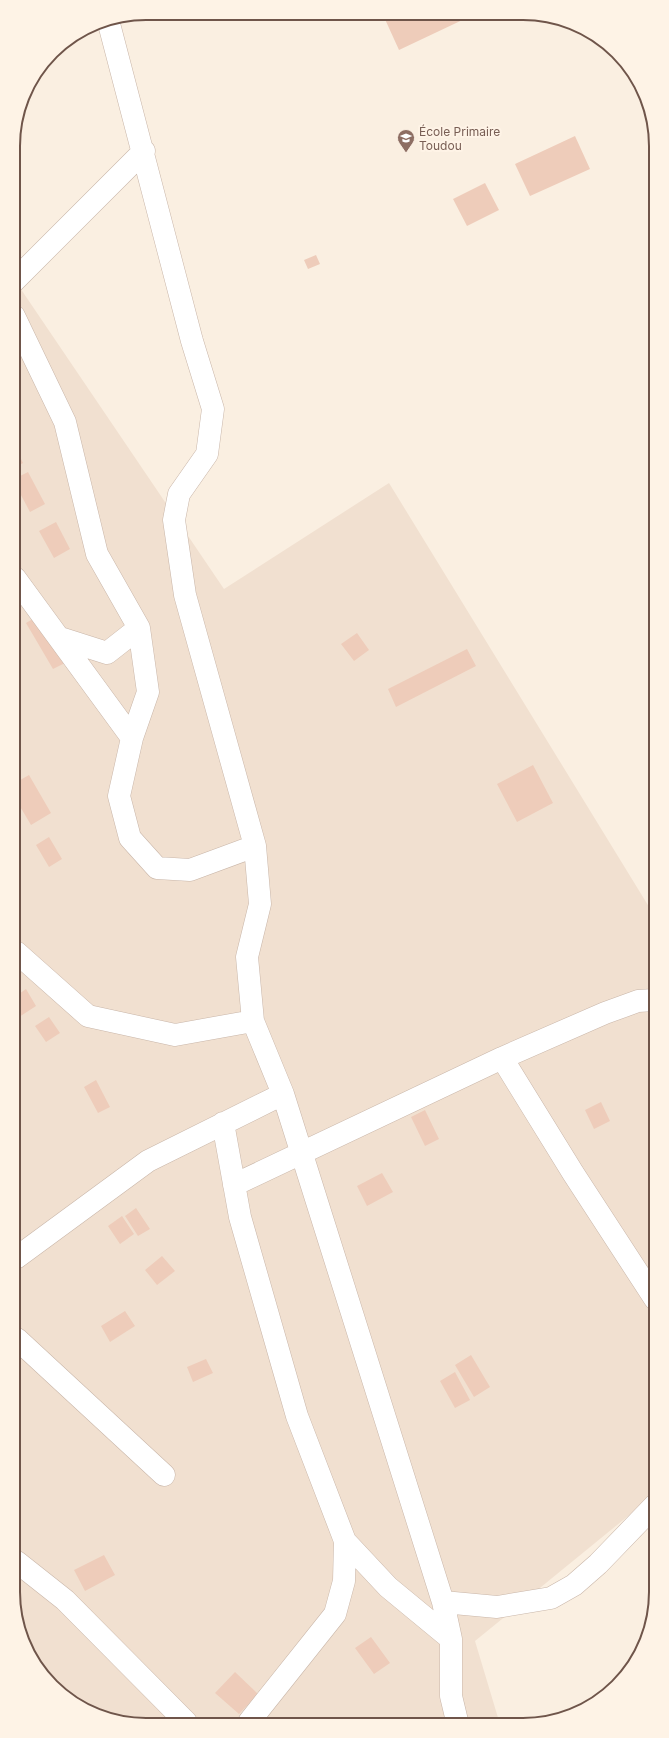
<svg xmlns="http://www.w3.org/2000/svg" width="669" height="1738" font-family="Inter,sans-serif">
	<rect width="100%" height="100%" fill="#faefe1"/>
	<!-- residential -->
	<path fill="#f1e0d0" d="M14,279L224,589L389,483L654,915L655,1494L475,1641L499,1721L120,1722L87,1711L52,1686L17,1626Z"/>
	<!-- building -->
	<path fill="#eeccba" d="M389,15H473L399,50L384,17Z
		M575,136L590,169L530,196L515,164Z
		M485,183L499,210L467,226L453,199Z
		M316,255L320,264L308,269L304,260Z
		M14,445L23,463L14,468Z
		M28,472L45,504L30,512L14,482V479Z
		M56,522L70,549L54,558L39,531Z
		M36,617L67,662L53,669L26,623Z
		M357,633L369,650L354,661L341,644Z
		M467,649L476,666L396,707L388,689Z
		M533,765L553,803L517,822L497,784Z
		M29,775L51,813L31,825L15,798V783Z
		M49,837L62,859L49,867L36,845Z
		M26,989L36,1006L16,1019V996Z
		M49,1017L60,1033L46,1042L35,1026Z
		M96,1080L110,1107L98,1113L84,1087Z
		M601,1102L610,1121L594,1129L585,1110Z
		M425,1110L439,1139L425,1146L411,1117Z
		M382,1173L393,1192L367,1206L357,1186Z
		M136,1208L150,1229L138,1236L125,1216Z
		M122,1216L134,1234L120,1244L108,1226Z
		M162,1256L175,1271L157,1285L145,1270Z
		M125,1311L135,1326L110,1342L101,1326Z
		M471,1355L490,1387L474,1397L455,1365Z
		M206,1359L213,1373L193,1382L187,1367Z
		M455,1372L470,1400L455,1408L440,1381Z
		M104,1555L115,1575L85,1591L74,1570Z
		M371,1637L390,1663L374,1674L355,1648Z
		M235,1672L258,1694L239,1714L215,1693Z"/>
	<g fill="none" stroke-linecap="round" stroke-linejoin="round">
		<defs>
			<path id="minor" d="M108,20L192,341L213,409L207,454L179,494L174,520L185,595L255,846L260,904L247,957L253,1021L283,1094L443,1602L451,1639V1696L457,1721
				M14,281L144,151
				M14,316L65,422L97,554L139,628L148,692L132,738L119,796L130,838L157,868L190,870L255,846
				M15,578L132,738
				M60,638L107,653L139,628
				M16,952L88,1016L175,1035L253,1021
				M502,1058L605,1013L638,1001L654,1000
				M223,1123L240,1217L297,1416L345,1541L388,1587L451,1639
				M234,1185L502,1058L573,1173L655,1299
				M16,1258L148,1161L283,1094
				M17,1339L164,1475
				M17,1562L65,1600L186,1722
				M443,1602L497,1607L551,1598L574,1585L598,1564L655,1505
				M249,1722L335,1614L344,1581L345,1541"/>
		</defs>
		<!-- minor casing -->
		<use href="#minor" stroke="#c9b6a9" stroke-width="23"/>
		<!-- minor -->
		<use href="#minor" stroke="#fff" stroke-width="22"/>
	</g>
	<!-- icons -->
	<defs>
		<symbol id="school-pin" viewBox="-11 -11 22 30"><path d="M0 17L-7.5 6A9.5 9.5 0 1 1 7.5 6Z" fill="#8d6e63" stroke="#fef3e6"/><path d="M0-5L7-2L0 1L-7-2ZM-4 1L0 2.5L4 1V4Q0 6-4 4Z" fill="#fff"/></symbol>
	</defs>
	<g fill-rule="evenodd">
		<use href="#school-pin" x="396" y="128" width="20" height="27"/>
	</g>
	<g text-anchor="middle" dominant-baseline="central" stroke-width="4" stroke-linejoin="round" paint-order="stroke">
		<!-- education labels -->
		<g font-size="12" fill="#785e54" stroke="#fef3e6" text-anchor="start">
			<text x="419" y="131">École Primaire<tspan x="419" dy="14">Toudou</tspan></text>
		</g>
	</g>
	<!-- crop -->
	<path d="M0 0H669V1738H0ZM146 20H523A126 126 0 0 1 649 146V1592A126 126 0 0 1 523 1718H146A126 126 0 0 1 20 1592V146A126 126 0 0 1 146 20Z" fill="#fef3e6" fill-rule="evenodd"/>
	<path fill="none" stroke="#6f554a" stroke-width="2" d="M146 20H523A126 126 0 0 1 649 146V1592A126 126 0 0 1 523 1718H146A126 126 0 0 1 20 1592V146A126 126 0 0 1 146 20Z"/>
</svg>
